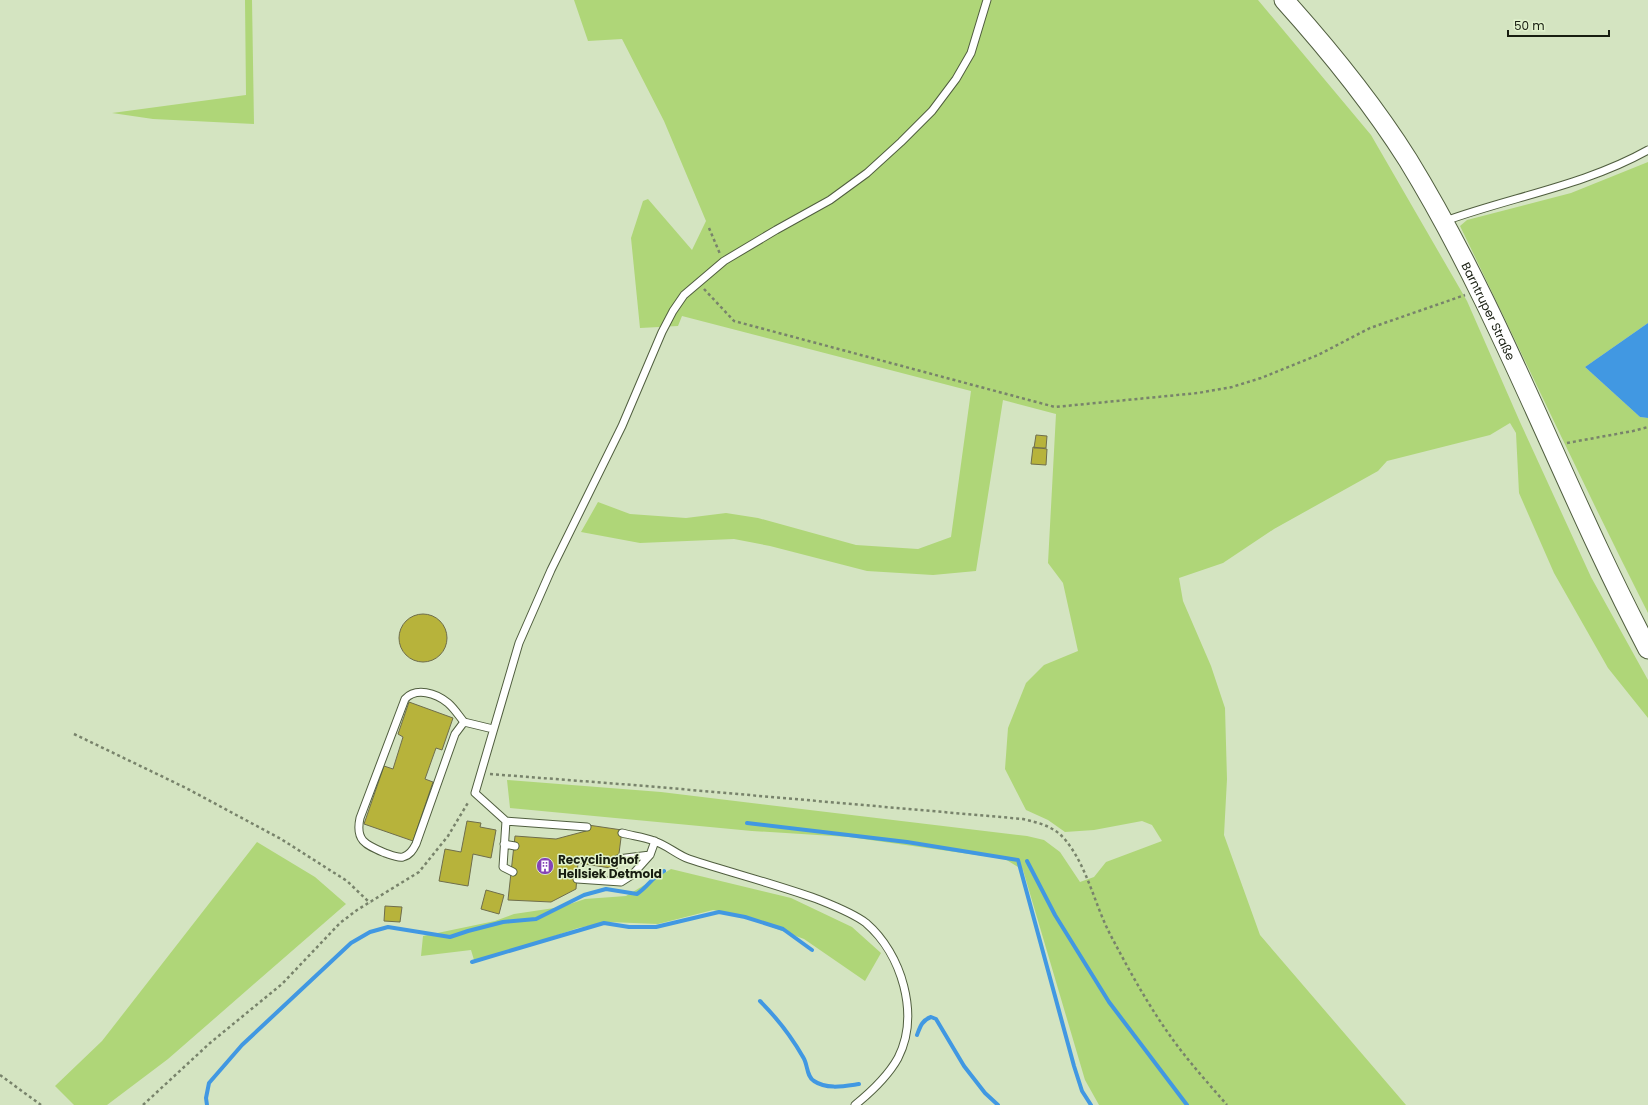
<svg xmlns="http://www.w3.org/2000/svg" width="1648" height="1105" font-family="Poppins,sans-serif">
	<rect width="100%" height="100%" fill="#d4e4c1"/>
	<!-- green -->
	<path fill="#afd678" d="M245,0H252L254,124L153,119L112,113L246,95Z
		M574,0H1258L1371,135L1467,301L1520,422L1591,577L1648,680V718L1608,668L1554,573L1519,493L1516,433L1510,423L1490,435L1387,461L1378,471L1274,529L1223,563L1179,578L1183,601L1211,666L1225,708L1227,779L1224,835L1260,935L1406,1105H1099L1085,1080L1023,870L1005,859L849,837L752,831L510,808L507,780L661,792L1027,836L1044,840L1060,852L1080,882L1094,877L1106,862L1162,841L1152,825L1142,821L1094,830L1065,832L1048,820L1026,810L1005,769L1008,728L1026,683L1044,665L1078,651L1063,583L1048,563L1056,414L1003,400L976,571L933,575L867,571L770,546L734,539L640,543L581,532L598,502L630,514L686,518L726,513L758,518L856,545L918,549L951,537L971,391L682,316L678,326L640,328L631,238L643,201L648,199L692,250L706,221L664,121L622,39L588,41Z
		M1648,162V323L1585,367L1640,417L1648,418V613C1583,485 1523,355 1460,226L1467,220L1571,193Z
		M257,842L315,877L346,904L168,1059L107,1105H74L55,1086L102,1041Z
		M671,869L791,898L852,927L881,953L865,981L804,939L736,914L713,910L658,924L609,922L578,928L531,944L474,960L471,950L421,956L423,936L495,921L514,914L561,907L585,899L626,896Z"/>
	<!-- water -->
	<path fill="#4198e2" d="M1648,323V418L1640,417L1585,367Z"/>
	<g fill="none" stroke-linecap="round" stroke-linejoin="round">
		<!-- stream -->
		<path stroke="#4198e2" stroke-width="4" d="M747,823L907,842L1018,860L1074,1066L1082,1091L1091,1105
			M1027,861L1055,915L1109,1002L1187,1105
			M472,962L604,923L629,927H656L719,912L745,917L783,929L812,950
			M760,1001C777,1018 791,1036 803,1057C808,1064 806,1076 814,1081C827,1090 845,1086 859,1084
			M917,1035C920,1027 922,1020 931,1017L936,1019L964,1066L985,1093L998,1105
			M207,1105L206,1098L209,1083L242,1045L351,943L370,932L388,927L450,937L468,931L503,922L536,919L584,895L606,889L637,894C648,887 652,877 664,871"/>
	</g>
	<!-- building -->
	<path fill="#b7b33b" stroke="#6f6e4c" d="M1036,435L1047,436L1046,448H1034Z
		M1033,447L1047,449L1046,465L1031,464Z
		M399 638a24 24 0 1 1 48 0a24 24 0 1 1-48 0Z
		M409,702L453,718L442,750L436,748L425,779L433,782L413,841L364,824L384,766L393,769L403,737L398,734Z
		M467,821L481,823L480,827L496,830L491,858L473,854L468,886L439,881L445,849L461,852Z
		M588,825L622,830L617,869L578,863L576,889L551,902L508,900L515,836L556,839L586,831Z
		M486,890L504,895L499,914L481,909Z
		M385,906L402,907L400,922L384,921Z"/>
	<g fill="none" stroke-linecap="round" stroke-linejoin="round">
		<defs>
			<path id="service" d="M1445,221C1511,197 1586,185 1648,150
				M464,722C459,716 454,708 448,703C436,693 416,687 405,699L360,818C355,841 366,845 385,853C391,855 397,858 403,857C410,855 413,850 416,844L455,734L464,722L493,729
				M506,821L503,867L513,872
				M587,827L506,821L475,793L519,643L551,570L622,426L662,332L673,311L684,295L724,261L776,230L830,200L867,173L901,142L932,111L956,79L971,53L987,0
				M622,833C633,836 644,837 654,841C667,845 677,855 689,859C732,873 775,884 817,899C832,905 853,913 866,923C902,954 920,1015 898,1058C888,1076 871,1092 855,1105
				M504,844L515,846
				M618,859L650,855L655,841
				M577,879L621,882L632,875L650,855"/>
			<g id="secondary">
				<path id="s1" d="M1284,0C1329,50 1372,103 1408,160C1503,315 1563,488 1648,649"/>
			</g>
		</defs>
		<!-- service casing -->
		<use href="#service" stroke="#505e3f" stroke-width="9"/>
		<!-- secondary casing -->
		<use href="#secondary" stroke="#505e3f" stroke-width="21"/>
		<!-- path -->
		<path stroke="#78836b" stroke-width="2.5" stroke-dasharray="3 3" stroke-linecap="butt" d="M709,228L720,254
			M704,289L734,321L1055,407L1198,393L1232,387L1261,378L1318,355L1370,328L1465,295
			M1567,443L1633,431L1648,427
			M74,734L186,788L281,839L347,881L370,903
			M490,774L646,786L1023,819C1040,823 1056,827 1067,842C1088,869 1095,906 1111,936C1129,970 1148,1005 1171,1037C1188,1061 1208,1083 1227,1105
			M0,1075L41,1105
			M143,1105L210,1043L282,984L340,923L357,910L419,872L448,836L469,801"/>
		<!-- service -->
		<use href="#service" stroke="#fff" stroke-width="7"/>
		<!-- secondary -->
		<use href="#secondary" stroke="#fff" stroke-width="19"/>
	</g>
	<!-- icons -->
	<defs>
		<symbol id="building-disc" viewBox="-11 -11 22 22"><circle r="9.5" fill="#8543b8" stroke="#e1f2cd"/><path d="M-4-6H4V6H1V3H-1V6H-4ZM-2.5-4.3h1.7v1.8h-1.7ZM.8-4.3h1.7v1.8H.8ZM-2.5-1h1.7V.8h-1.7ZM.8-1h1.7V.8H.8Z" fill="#fff"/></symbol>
	</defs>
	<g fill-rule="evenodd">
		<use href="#building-disc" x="535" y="856" width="20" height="20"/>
	</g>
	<g text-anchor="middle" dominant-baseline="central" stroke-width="3" stroke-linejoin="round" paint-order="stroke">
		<!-- street labels -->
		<g font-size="12" fill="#171d10" stroke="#e1f2cd">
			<text stroke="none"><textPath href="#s1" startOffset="374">Barntruper Straße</textPath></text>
		</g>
		<!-- poi labels -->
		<g font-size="12" font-weight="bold" fill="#171d10" stroke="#e1f2cd" text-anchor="start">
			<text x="558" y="859">Recyclinghof<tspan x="558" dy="14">Hellsiek Detmold</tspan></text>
		</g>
	</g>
	<!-- scale -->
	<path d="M1508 30v6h101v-6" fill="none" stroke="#171d10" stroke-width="2"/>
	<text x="1514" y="30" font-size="12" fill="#171d10" stroke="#e1f2cd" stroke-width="3" paint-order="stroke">50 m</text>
</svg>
